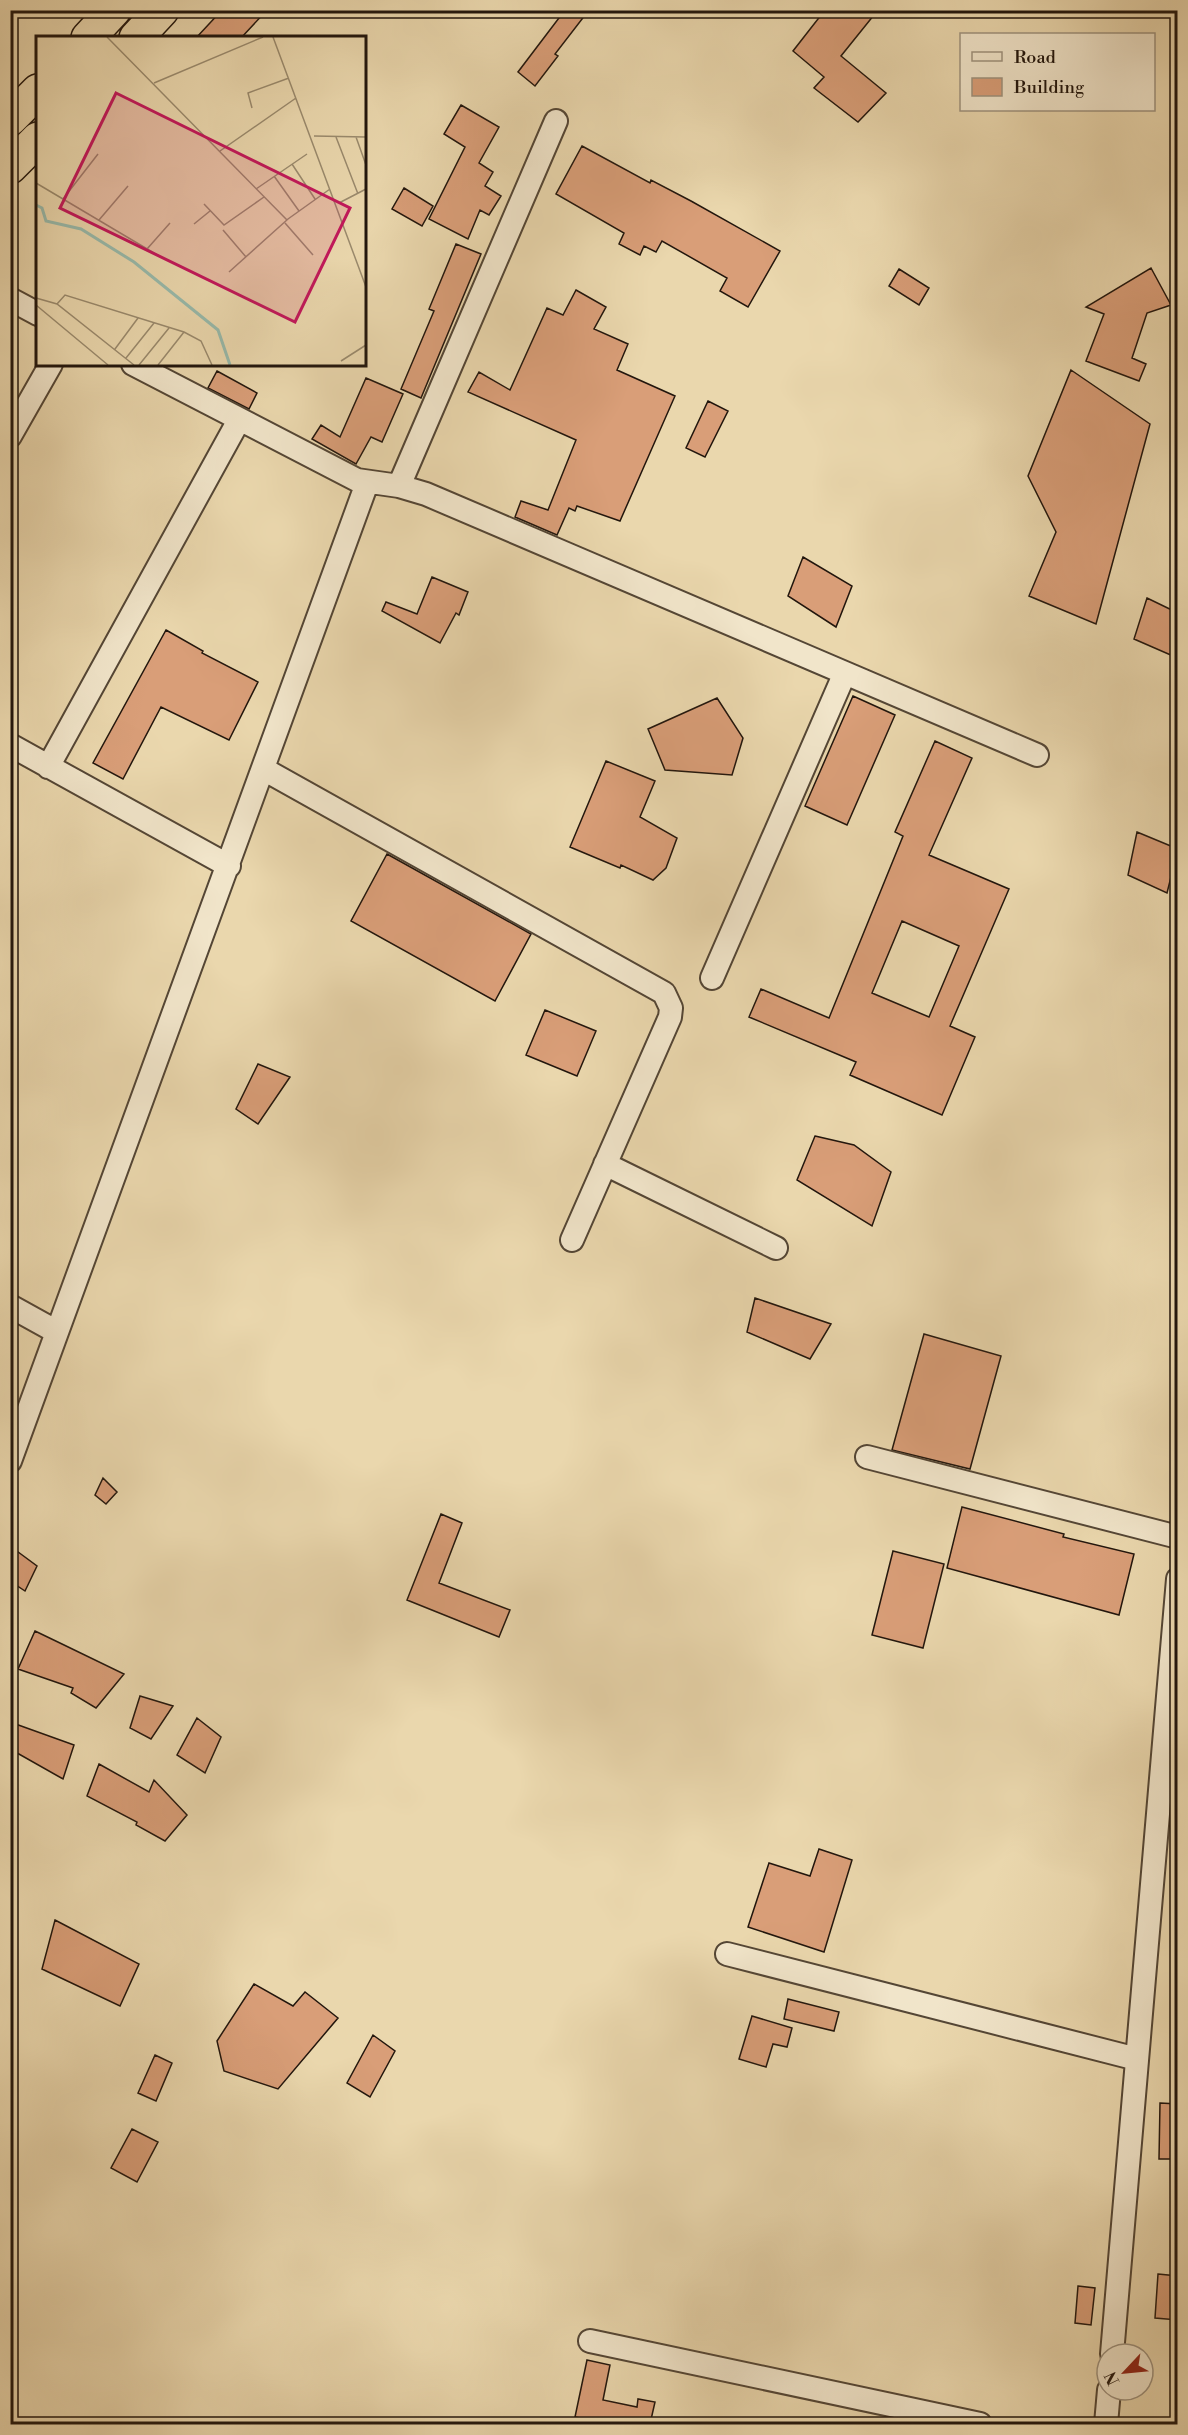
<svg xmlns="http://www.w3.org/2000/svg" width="1188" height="2435" font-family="'Libre Bodoni',serif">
	<rect width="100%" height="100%" fill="#ead7ad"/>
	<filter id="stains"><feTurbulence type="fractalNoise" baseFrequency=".00333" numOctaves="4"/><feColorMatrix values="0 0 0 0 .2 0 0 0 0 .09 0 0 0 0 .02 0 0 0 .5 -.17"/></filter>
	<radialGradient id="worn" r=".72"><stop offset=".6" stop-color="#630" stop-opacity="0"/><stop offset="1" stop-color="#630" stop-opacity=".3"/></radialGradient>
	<!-- building -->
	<path fill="#d99e78" stroke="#22160d" stroke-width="1.5" fill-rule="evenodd" d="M222,10H267L241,38H196Z
		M565,10H589L555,54L558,56L535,86L518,72Z
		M825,10H878L841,56L886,93L858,122L814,88L824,77L793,51Z
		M461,105L499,127L479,163L493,172L485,186L501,196L489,215L480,210L468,239L429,219L465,147L444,134Z
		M582,146L650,183L651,180L691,201L780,251L748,307L720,291L727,278L662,241L656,252L644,246L640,255L619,244L624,233L556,194Z
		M404,188L433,206L422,226L392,209Z
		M456,244L481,254L421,398L401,389L434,311L429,309Z
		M1151,268L1171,305L1147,313L1132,358L1146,364L1139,381L1086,361L1104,314L1086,307Z
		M899,269L929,288L919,305L889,286Z
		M576,290L606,307L594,329L628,344L617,370L675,396L620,521L577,506L575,511L569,508L557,535L515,517L521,501L548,510L576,440L468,392L479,372L510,390L547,308L563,315Z
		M1071,370L1150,424L1096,624L1029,596L1056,532L1028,476Z
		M217,371L257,393L249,409L208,388Z
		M366,378L403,394L382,442L371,437L356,464L312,439L321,425L340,437Z
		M708,401L728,411L705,457L686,448Z
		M803,557L852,586L836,627L788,596Z
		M432,577L468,592L459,615L456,613L440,643L382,611L386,602L417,614Z
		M1147,598L1178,613V647L1173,656L1134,639Z
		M166,630L203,651L202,653L258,682L229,740L161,707L123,779L93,763Z
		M853,696L895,715L847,825L805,806Z
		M717,698L743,738L732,775L665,770L648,729Z
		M935,741L972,758L929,855L1009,889L950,1026L975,1037L942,1115L850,1075L856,1062L749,1017L761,989L829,1018L903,836L895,832ZM902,921L959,946L929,1017L872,993Z
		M606,761L655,781L640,817L677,838L666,868L653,880L621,865L620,868L570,847Z
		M1137,832L1178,849L1167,893L1128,875Z
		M387,854L531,934L495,1001L351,921Z
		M545,1010L596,1031L577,1076L526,1055Z
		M258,1064L290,1077L258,1124L236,1109Z
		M815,1136L854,1145L891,1172L872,1226L797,1180Z
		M755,1298L831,1324L810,1359L747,1332Z
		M924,1334L1001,1356L970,1469L892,1450Z
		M103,1478L117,1492L106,1504L95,1495Z
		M962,1507L1064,1534L1063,1537L1134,1554L1119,1615L947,1568Z
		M441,1514L462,1523L439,1583L510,1610L499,1637L407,1600Z
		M10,1546L37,1566L25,1591L10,1581Z
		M893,1551L944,1564L923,1648L872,1635Z
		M35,1631L62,1644L124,1674L96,1708L71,1693L73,1688L18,1669Z
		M140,1696L173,1706L151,1739L130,1728Z
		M197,1718L221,1737L205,1773L177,1755Z
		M10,1722L74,1745L63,1779L10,1749Z
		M99,1764L149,1792L154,1780L187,1815L165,1841L136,1825L137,1822L87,1796Z
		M819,1849L852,1860L824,1952L748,1927L769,1863L810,1876Z
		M55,1920L139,1964L120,2006L42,1969Z
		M254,1984L293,2006L305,1992L338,2018L278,2089L224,2071L217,2041Z
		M788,1999L839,2012L834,2031L784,2019Z
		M752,2016L792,2028L787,2047L773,2044L766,2067L739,2059Z
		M373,2035L395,2051L370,2097L347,2083Z
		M155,2055L172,2063L156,2101L138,2093Z
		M1160,2103L1178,2104V2159H1159Z
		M132,2129L158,2142L137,2182L111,2168Z
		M1158,2274L1178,2276V2320L1155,2318Z
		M1078,2286L1095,2288L1091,2325L1075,2323Z
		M587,2360L610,2365L603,2400L637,2407L638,2399L655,2402L650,2424H610L575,2417Z"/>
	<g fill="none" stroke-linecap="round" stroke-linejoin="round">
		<defs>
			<path id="street" d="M10,299L38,314
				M133,364L357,480L399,486L426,494L1037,755
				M10,436L51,364
				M399,486L556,121
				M10,745L229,866
				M48,767L239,420
				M265,770L664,993L671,1008L670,1017L572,1240
				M712,978L844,675
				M605,1164L776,1248
				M10,1306L57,1332
				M867,1457L1178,1537
				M10,1461L367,483
				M727,1954L1137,2059
				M590,2341L980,2424
				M1112,2354L1178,1579
				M1106,2424L1109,2390"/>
			<path id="highway" d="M88,38L114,10
				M136,38L162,10
				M10,119L38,91
				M10,167L38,139"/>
		</defs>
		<!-- street casing -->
		<use href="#street" stroke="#544635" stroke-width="26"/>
		<!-- highway casing -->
		<use href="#highway" stroke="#22160d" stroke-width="36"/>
		<!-- street -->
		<use href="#street" stroke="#f1e5ca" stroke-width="22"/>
		<!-- highway -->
		<use href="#highway" stroke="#ead7ad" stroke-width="33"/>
	</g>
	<!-- overview -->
	<g transform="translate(36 36)">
		<rect width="330" height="330" fill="#ead7ad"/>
		<path fill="none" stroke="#98baab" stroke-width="3" d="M0,169L6,172L10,185L45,193L98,226L182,294L194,329"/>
		<path fill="none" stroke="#9a8a6d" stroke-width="1.5" d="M71,1L251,184M237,1L330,251M118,47L227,1M216,72L212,57L253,42M278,100L330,101M300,101L322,158M320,101L330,129M184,115L260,62M256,128L279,163M238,140L263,175M0,147L123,220M220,153L271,118M27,163L62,118M303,167L330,153M168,168L188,189L228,161M63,184L92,150M249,187L277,219M158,188L174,175M187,194L210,221M111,213L134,187M193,236L252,183L294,153M0,262L21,268L98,329M21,268L29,259L148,296L165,305L176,329M0,269L72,329M79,313L102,282M90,322L118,287M305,325L330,309M103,329L133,292M122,329L148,296"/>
		<path fill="#c2185b" fill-opacity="0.15" stroke="#c2185b" stroke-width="3" d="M80,57L314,172L259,286L24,172Z"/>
		<rect width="330" height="330" fill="none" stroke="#22160d" stroke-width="3"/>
	</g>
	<!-- margin -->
	<rect width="1188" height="2435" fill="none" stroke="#ead7ad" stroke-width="36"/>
	<rect x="12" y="12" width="1164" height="2411" fill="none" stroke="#22160d" stroke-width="3"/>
	<rect x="18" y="18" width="1152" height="2399" fill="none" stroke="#22160d" stroke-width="1.5"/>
	<!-- legend -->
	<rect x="960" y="33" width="195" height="78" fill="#f1e5ca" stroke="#9e927e" stroke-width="1.5"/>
	<rect x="972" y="52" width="30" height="9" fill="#f1e5ca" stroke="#9e927e" stroke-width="1.5"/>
	<text x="1014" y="63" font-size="18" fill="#22160d">Road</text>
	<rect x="972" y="78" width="30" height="18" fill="#d99e78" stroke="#9e927e" stroke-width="1.5"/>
	<text x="1014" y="93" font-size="18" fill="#22160d">Building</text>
	<!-- north arrow -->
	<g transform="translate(1125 2372) rotate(244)"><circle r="28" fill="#f1e5ca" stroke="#9e927e" stroke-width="1.5"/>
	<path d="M0-4.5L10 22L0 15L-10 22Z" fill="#8f2418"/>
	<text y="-9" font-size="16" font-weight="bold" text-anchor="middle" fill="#22160d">N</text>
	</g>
	<rect width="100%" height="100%" filter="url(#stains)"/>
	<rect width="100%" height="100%" fill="url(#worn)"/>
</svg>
